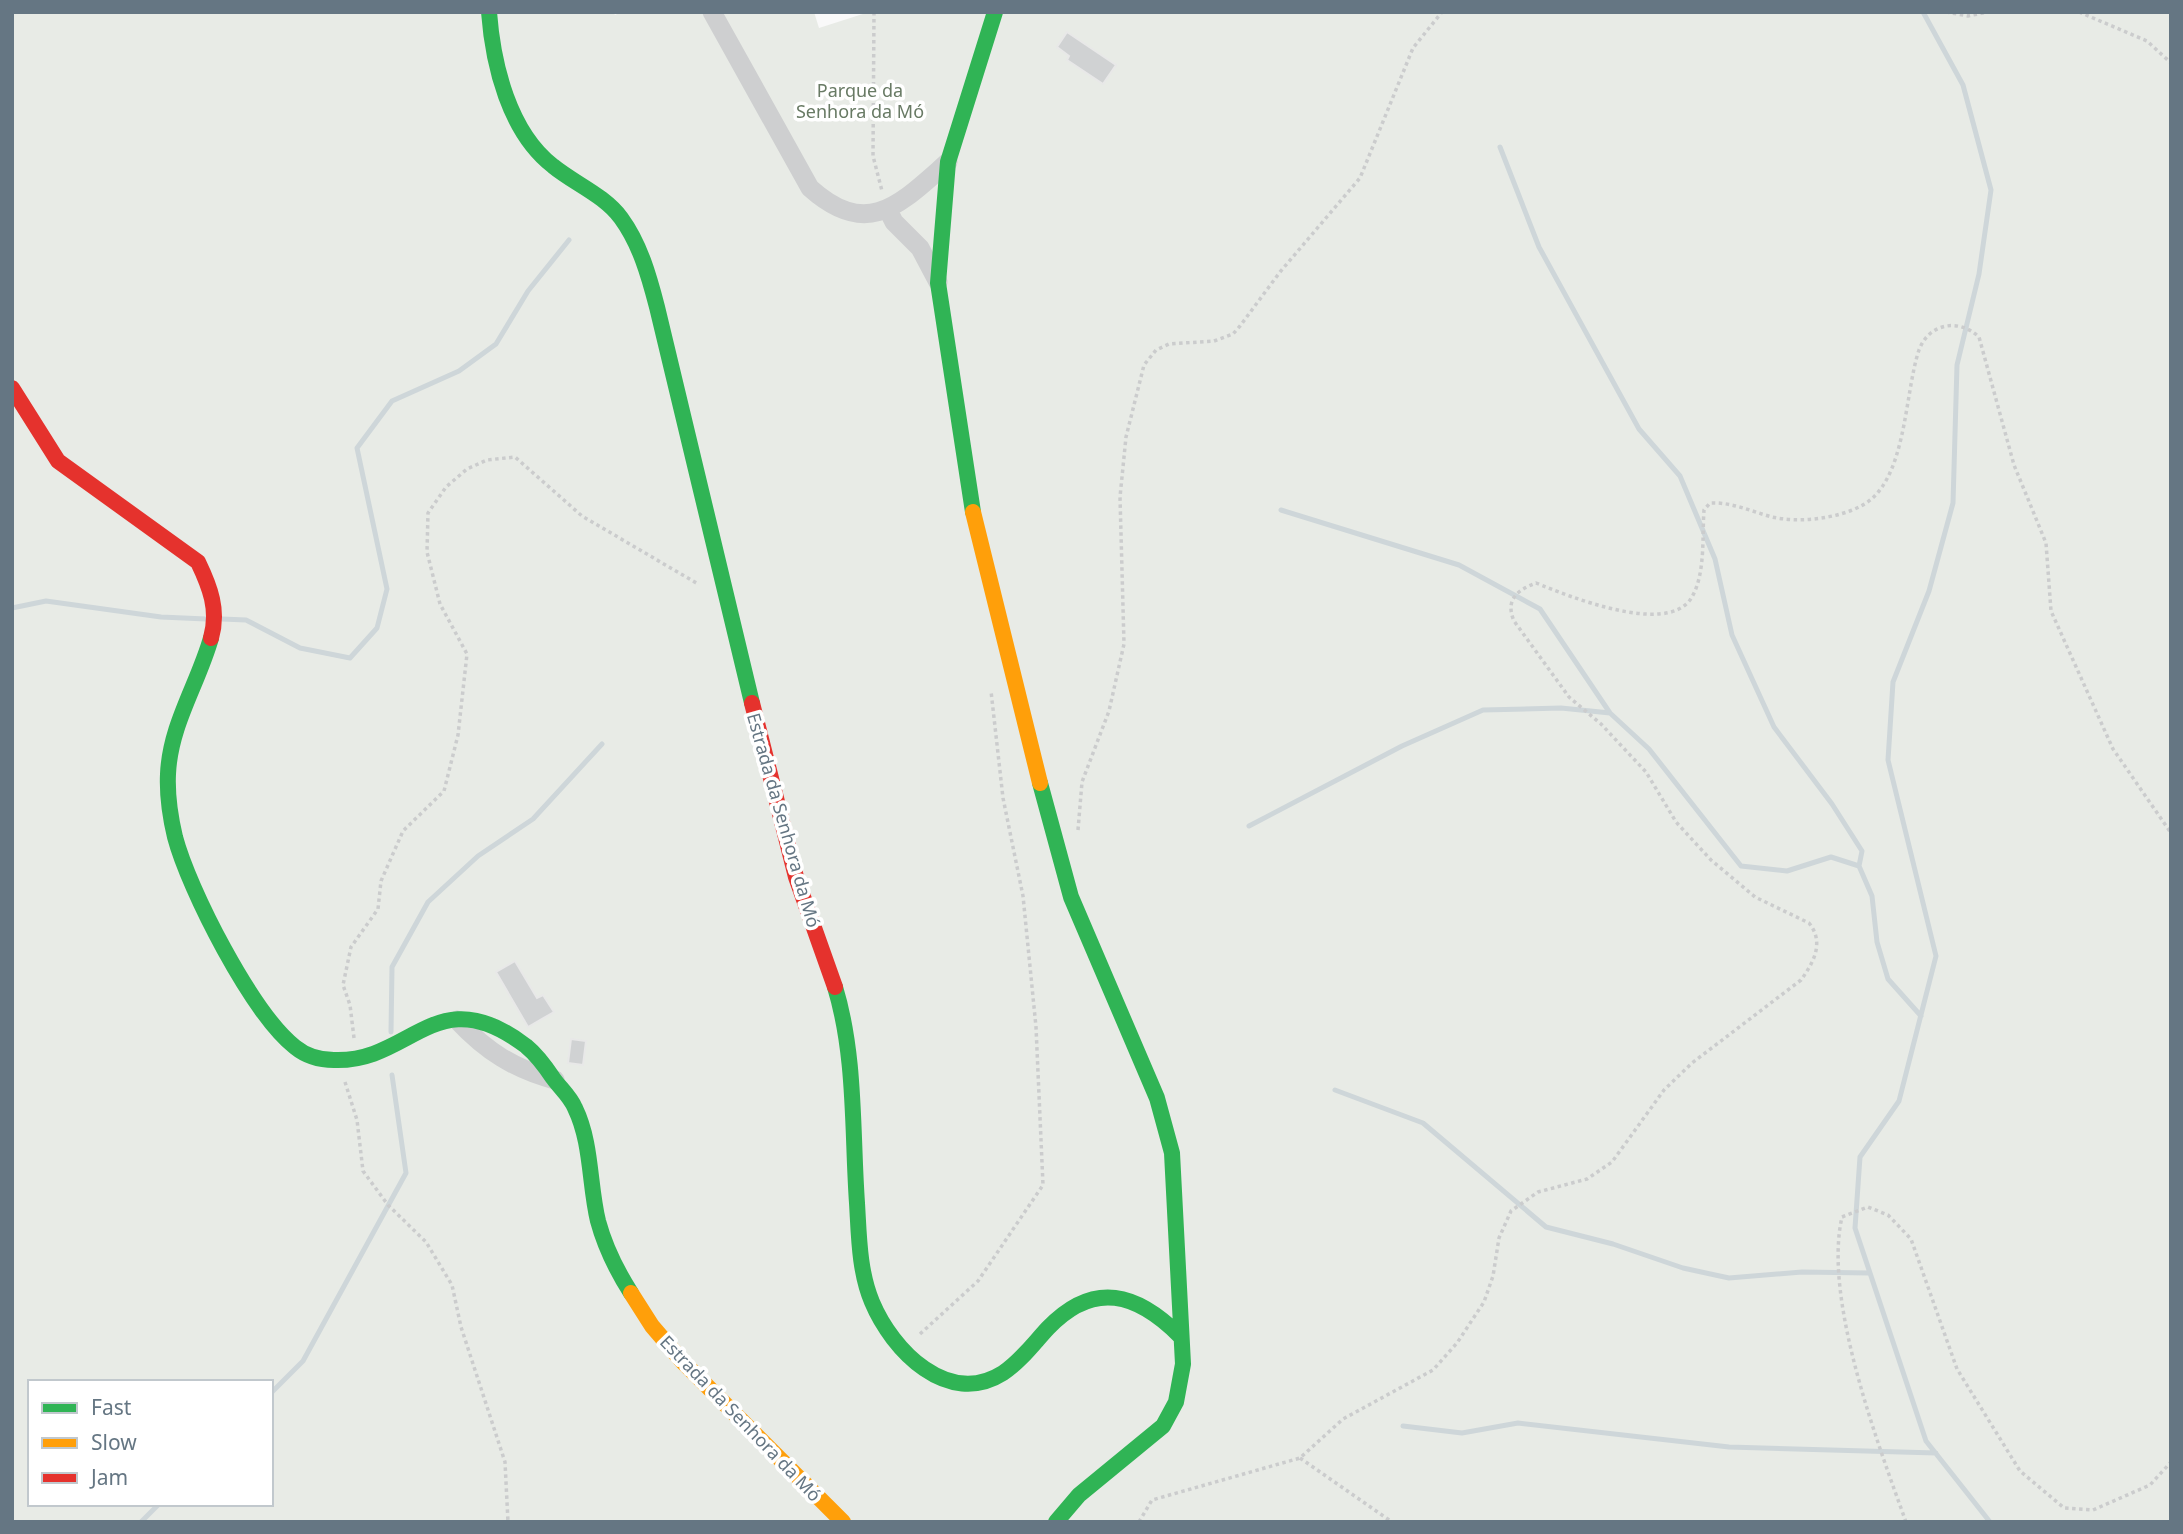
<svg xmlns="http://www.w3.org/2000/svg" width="2183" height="1534" font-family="'Noto Sans',sans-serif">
	<rect width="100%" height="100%" fill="#f9f9f9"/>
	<!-- green -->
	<path fill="#e8ebe6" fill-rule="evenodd" d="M12,12H613L615,15L621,12H814L819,28L869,12H2171V1522H12ZM30,1382H271V1504H30Z"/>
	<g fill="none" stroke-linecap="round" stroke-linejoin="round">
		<!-- stream -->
		<path stroke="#ced6d9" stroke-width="5" d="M1923,12L1963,85L1991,190L1979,274L1957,365L1953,503L1929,591L1893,682L1888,760L1936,956L1899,1101L1860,1157L1855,1228L1926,1441L1990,1522
			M1500,147L1539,247L1639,429L1680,476L1715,559L1732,635L1774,727L1832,804L1862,851L1859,866
			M1281,510L1459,565L1540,609L1610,713L1649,749L1741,866L1787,871L1831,857L1859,866L1872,896L1877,942L1888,979L1921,1016
			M12,608L46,601L161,617L206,619
			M222,619L246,620L300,648L350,658L377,628L387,589L357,448L392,401L459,371L496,344L528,291L569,240
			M1249,826L1402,746L1483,710L1561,708L1610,713
			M391,1032L392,967L428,902L478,856L533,819L602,744
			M1335,1090L1423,1123L1546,1227L1613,1244L1683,1268L1729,1278L1802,1272L1869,1273
			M271,1393L303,1361L406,1173L392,1075
			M1403,1426L1462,1433L1518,1423L1729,1447L1936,1453
			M141,1522L159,1504"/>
	</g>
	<!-- building -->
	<path fill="#d0d2d3" stroke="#e8e8e8" stroke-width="2" d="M1067,32L1116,65L1103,84L1067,60L1069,56L1057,47Z
		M515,961L537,998L543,995L554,1012L528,1027L496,972Z
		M571,1039L586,1041L583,1065L568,1063Z"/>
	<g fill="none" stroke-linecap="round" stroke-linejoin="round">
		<!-- path -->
		<path stroke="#cbcccd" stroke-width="3.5" stroke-dasharray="3.5 3.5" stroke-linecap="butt" d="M874,12L873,156L882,191
			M1235,12H1243
			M1946,12L1968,16L1988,12
			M2079,12L2147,41L2171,63
			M1078,830L1082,782L1109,711L1124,644L1120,497L1126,437L1144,365L1156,350L1169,344L1214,341L1233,334L1240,326L1280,272L1360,178L1413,48L1442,12
			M354,1038L350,1005L343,985L351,947L378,909L381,881L403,831L444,791L458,735L467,654L440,604L427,552L428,513L446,487L467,469L487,460L515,457L582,516L698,584
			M345,1082L357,1120L363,1171L388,1205L426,1242L452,1285L461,1327L505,1462L508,1522
			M920,1334L978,1281L1043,1185L1036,1027L1023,896L1003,798L991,691
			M1300,1458L1392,1522
			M1139,1522L1152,1500L1300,1458L1343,1419L1433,1370L1457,1343L1484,1302L1493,1276L1499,1238L1511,1211L1538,1192L1587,1179L1612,1162L1664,1090L1692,1063L1801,980C1813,963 1825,943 1809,923L1755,897L1711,860L1676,822L1646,772L1601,724L1569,697L1514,621C1505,600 1517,590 1536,583C1568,596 1664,635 1690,600C1706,577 1702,536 1704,510L1710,503C1732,502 1750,511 1772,517C1799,523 1836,519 1861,506C1907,483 1904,394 1919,350C1929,323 1959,318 1979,337L2014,465L2046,543L2051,611L2113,749L2171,833
			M1906,1522C1878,1444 1823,1299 1842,1217L1868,1207L1888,1215L1911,1239L1957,1369L2020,1471L2064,1508L2093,1510L2150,1485L2171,1462"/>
		<!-- street -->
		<path stroke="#cecfd0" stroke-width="19" d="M712,12L810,188C868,240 900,204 948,162
			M888,210L894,222L920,248L938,282
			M457,1020C486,1051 514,1069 555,1080"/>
		<!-- fast -->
		<path stroke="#30b455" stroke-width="16" d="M489,12C493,65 509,132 553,166C575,184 604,195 621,218C640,244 649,276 657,307L752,703
			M973,512L938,283L948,162L995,12
			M211,638C198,684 170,725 168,774C167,795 170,816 175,837C189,890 252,1013 295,1047C306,1056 320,1060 334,1060C412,1063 436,977 526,1046C537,1055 545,1066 553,1078C560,1088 570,1096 575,1108C592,1143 589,1184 598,1221C605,1247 617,1271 631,1293
			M1040,783L1071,897L1157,1098L1172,1153L1183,1364L1176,1402L1163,1426L1079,1495L1056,1522
			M835,987C856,1056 852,1132 857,1203C859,1236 859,1271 872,1302C892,1350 948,1408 1003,1373C1021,1361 1034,1343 1048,1328C1094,1280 1137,1293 1180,1336"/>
		<!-- slow -->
		<path stroke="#ff9f0a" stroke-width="16" d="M973,512L1040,783
			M631,1293L652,1326L682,1361L843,1522"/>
		<!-- jam -->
		<path stroke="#e5322d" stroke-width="16" d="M12,388L58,461L198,562C210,587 219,610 211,638
			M752,703L796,877L835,987"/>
	</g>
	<g text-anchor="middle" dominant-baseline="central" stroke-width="7" stroke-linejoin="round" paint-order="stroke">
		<!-- park labels -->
		<g font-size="18" fill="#687a64" stroke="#fff">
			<text x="860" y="90">Parque da<tspan x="860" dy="21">Senhora da Mó</tspan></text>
		</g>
		<!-- street labels -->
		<g font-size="18" fill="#657683" stroke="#fff">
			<text transform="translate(784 820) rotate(74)">Estrada da Senhora da Mó</text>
			<text transform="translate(741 1418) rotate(46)">Estrada da Senhora da Mó</text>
		</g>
	</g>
	<!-- border -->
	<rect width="2183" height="1534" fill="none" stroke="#657683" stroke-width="28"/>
	<!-- legend -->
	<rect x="28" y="1380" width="245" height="126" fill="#ffffff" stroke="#c1c8cd" stroke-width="2"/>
	<rect x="42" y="1403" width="35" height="10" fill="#30b455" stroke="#c1c8cd" stroke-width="2"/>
	<text x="91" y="1415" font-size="21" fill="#657683">Fast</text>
	<rect x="42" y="1438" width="35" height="10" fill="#ff9f0a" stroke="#c1c8cd" stroke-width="2"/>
	<text x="91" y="1450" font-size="21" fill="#657683">Slow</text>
	<rect x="42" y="1473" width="35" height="10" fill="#e5322d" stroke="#c1c8cd" stroke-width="2"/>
	<text x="91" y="1485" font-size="21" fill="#657683">Jam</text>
</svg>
